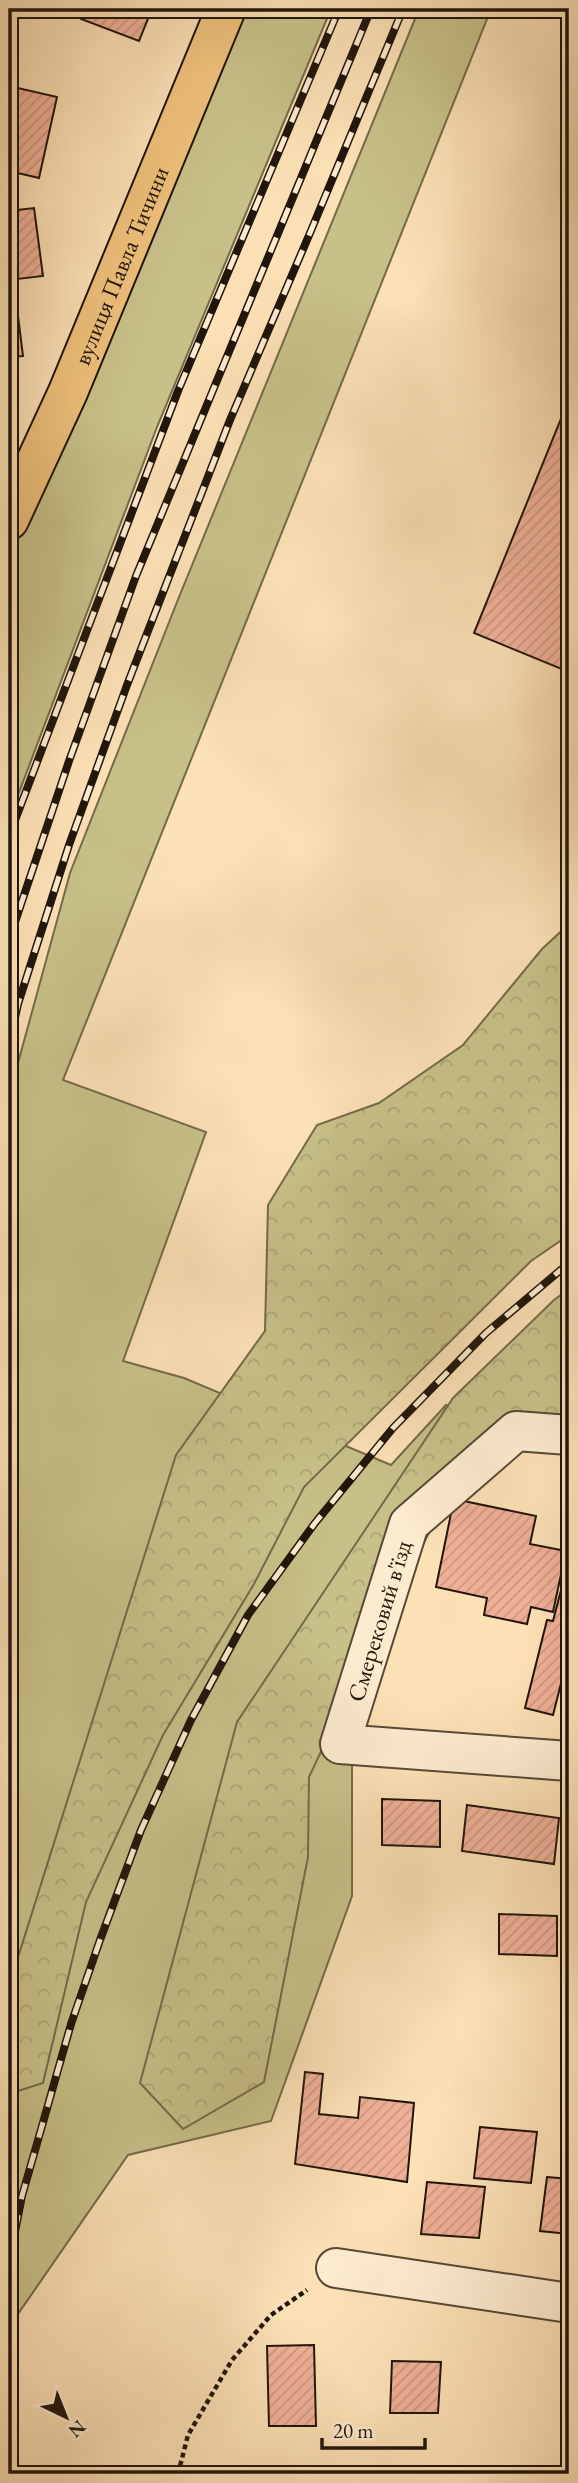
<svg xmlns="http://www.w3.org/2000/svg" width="578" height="2483" font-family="'EB Garamond',serif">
	<defs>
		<pattern id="forest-crowns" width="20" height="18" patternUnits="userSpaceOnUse" patternTransform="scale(1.75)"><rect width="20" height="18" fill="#c7c088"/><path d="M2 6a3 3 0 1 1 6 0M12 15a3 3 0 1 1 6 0" fill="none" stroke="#aba474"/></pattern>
		<pattern id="building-hatch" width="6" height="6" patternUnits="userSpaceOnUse" patternTransform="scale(1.75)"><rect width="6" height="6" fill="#f0b098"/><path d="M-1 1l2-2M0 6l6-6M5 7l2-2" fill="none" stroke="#ce9682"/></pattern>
	</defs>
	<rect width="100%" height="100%" fill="#fce0b6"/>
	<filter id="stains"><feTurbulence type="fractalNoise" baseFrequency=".00286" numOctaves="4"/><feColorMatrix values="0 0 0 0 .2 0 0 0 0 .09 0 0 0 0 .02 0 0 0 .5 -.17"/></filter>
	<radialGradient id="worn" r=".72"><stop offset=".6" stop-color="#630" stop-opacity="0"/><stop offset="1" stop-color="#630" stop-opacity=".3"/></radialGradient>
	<!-- green -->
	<path fill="#c7c088" stroke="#746a4a" stroke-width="2" d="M226,9H331L157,427L9,819V546Z
		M419,9H491L63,1080L206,1132L123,1361L184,1378L391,1465L446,1405L516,1431L406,1532L352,1762V1896L271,2121L128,2155L9,2327V1108L18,1063L70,873L177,602Z"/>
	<!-- forest -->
	<path fill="url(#forest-crowns)" stroke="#746a4a" stroke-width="2" d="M569,924V1235L531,1261L304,1487L254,1584L163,1735L86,1902L43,2083L9,2094V1986L176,1455L265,1331L268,1205L317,1125L379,1103L463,1045L542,949Z
		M569,1289V1428L516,1431L454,1484L370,1648L309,1777L308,1857L264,2082L183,2129L140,2083L237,1722L453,1398L554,1300Z"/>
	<!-- building -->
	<path fill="url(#building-hatch)" stroke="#20150c" stroke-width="2" d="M85,9H152L139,41L81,19Z
		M9,86L57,97L39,178L9,171Z
		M34,208L43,276L9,280V211Z
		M16,300L23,356L9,357V301Z
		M569,399V672L474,633Z
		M454,1499L536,1516L530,1544L566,1551L553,1612L531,1607L527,1624L484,1615L487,1598L436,1587Z
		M569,1559V1652L553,1715L525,1708L547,1620L553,1621Z
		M382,1799L440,1801V1847L382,1845Z
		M467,1805L559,1818L554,1864L462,1851Z
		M499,1914L557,1916V1956L499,1954Z
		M305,2072L323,2074L319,2114L358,2118L360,2097L414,2103L407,2182L295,2164Z
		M480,2127L537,2132L531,2183L474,2178Z
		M547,2177L569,2179V2234L540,2231Z
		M427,2182L485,2187L479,2238L421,2234Z
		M314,2345L316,2426H269L267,2346Z
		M392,2361L441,2362L438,2413H390Z"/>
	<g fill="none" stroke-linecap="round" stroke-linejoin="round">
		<defs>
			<path id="minor" d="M569,1435L516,1431L409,1524L340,1744L569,1761
				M336,2268L569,2303"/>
			<g id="major">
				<path id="s1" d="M9,520L68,392L226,9"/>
			</g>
		</defs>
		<!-- minor casing -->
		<use href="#minor" stroke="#574836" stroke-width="42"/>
		<!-- major casing -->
		<use href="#major" stroke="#20150c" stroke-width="42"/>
		<!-- path -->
		<path stroke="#20150c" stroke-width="4.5" stroke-dasharray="5 3.5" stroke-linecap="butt" d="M178,2474L188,2435L232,2360L271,2315L307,2290"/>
		<!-- minor -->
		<use href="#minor" stroke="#fdebd0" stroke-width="38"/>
		<!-- major -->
		<use href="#major" stroke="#eec07b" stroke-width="38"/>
		<defs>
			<path id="rail" d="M9,836L178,391L339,9
				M9,940L69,761L136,576L371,9
				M9,1045L18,1004L69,845L127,685L230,420L310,233L403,9
				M9,2262L22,2196L44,2119L71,2024L100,1940L141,1830L191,1720L248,1615L315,1523L393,1428L486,1333L569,1263"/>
		</defs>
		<!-- rail casing -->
		<use href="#rail" stroke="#20150c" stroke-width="8"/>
		<!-- rail -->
		<use href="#rail" stroke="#fdebd0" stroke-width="5" stroke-dasharray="16" stroke-linecap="butt"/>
	</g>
	<g text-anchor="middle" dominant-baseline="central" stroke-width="5" stroke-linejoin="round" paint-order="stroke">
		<!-- street labels -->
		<g font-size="24" fill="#20150c" stroke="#fdebd0">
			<text stroke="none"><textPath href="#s1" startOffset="278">вулиця Павла Тичини</textPath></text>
			<text transform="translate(379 1621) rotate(-73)">Смерековий в'їзд</text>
		</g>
	</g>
	<!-- margin -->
	<rect width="578" height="2483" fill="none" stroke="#fce0b6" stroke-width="35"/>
	<rect x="10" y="10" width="557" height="2462" fill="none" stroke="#20150c" stroke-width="3.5"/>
	<rect x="18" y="18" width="543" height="2448" fill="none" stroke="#20150c" stroke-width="2"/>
	<!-- north arrow -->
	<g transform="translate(66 2417) rotate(137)" stroke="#fdebd0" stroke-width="5" paint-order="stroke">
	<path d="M0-5L12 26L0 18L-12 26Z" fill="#20150c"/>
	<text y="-10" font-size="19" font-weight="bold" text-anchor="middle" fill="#20150c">N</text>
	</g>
	<!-- scale -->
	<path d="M322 2438v10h103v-10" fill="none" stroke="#20150c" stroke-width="3.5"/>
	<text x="333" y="2438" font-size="21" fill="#20150c" stroke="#fdebd0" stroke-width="5" paint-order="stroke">20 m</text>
	<rect width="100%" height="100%" filter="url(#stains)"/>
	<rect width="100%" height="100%" fill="url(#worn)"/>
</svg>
